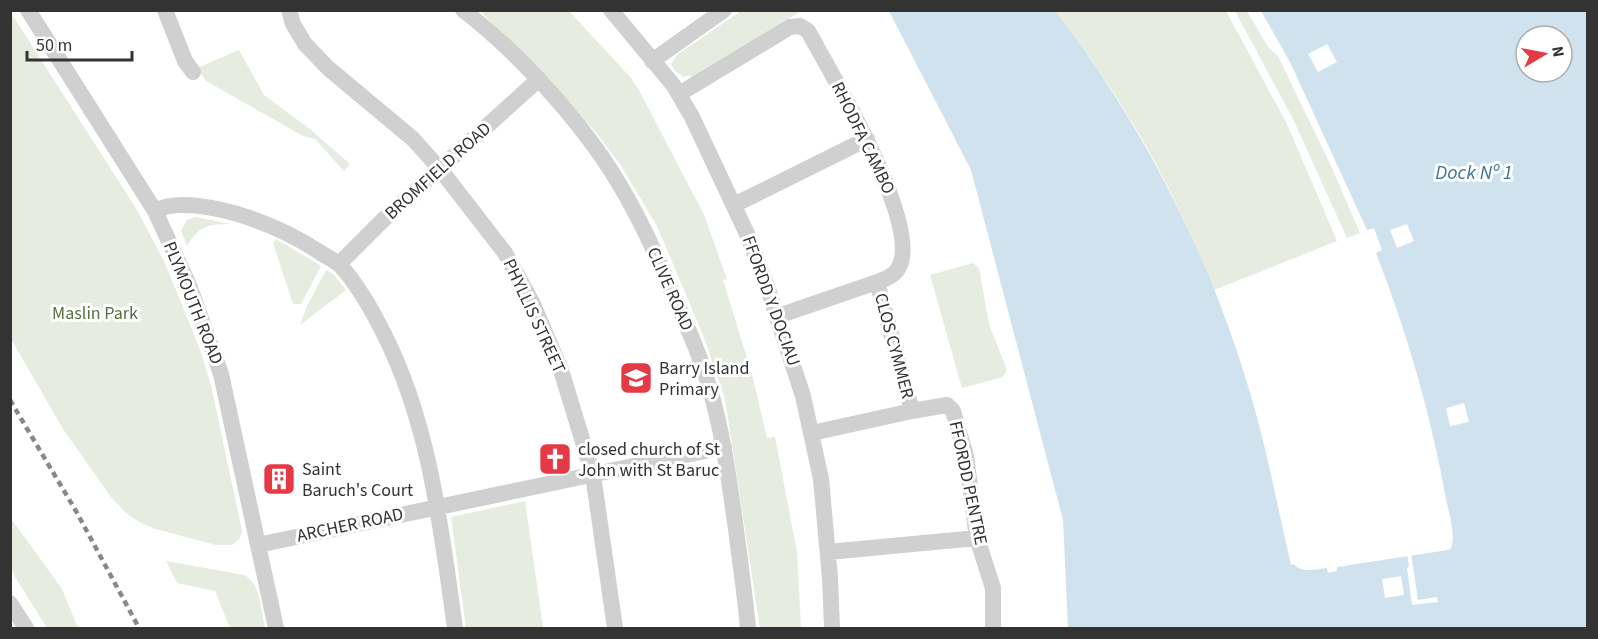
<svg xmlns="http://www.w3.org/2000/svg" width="1598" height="639" font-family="'Source Sans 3',sans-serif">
	<rect width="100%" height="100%" fill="#fff"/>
	<!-- green -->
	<path fill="#e6ecdf" d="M10,11L137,210L165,263L201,352L212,390L242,531L240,538L232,545H216L155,529L139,522L125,512L111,497L63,429L11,339Z
		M480,11H569L631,78L639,90L704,215L727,279L723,280L752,374L767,438L775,437L797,552L801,628H760L725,399L703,335L657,226L620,164L597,134L565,97Z
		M741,11H801L692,78L690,75L683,77L675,71L671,64L678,54Z
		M1055,11H1226L1287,124L1337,241L1214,290C1204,266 1194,242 1183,218C1150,145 1104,74 1055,11Z
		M1235,11H1247L1268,47L1278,56L1332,168L1360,233L1347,238L1293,119Z
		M239,50L264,95L311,130L350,164L344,171L315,139L303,136L206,81L197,68Z
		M196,217L231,224C208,224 199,226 187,246L181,231L187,220Z
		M276,239L321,266L301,304H293L273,243Z
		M973,263L979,268L989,324L1007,370L1003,377L962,388L930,275Z
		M326,270L333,274L346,290L300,325L306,308Z
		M525,501L543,628H466L451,517Z
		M10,517L62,589L78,628H47L15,577L11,568Z
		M166,561L244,575C261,583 261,612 265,628H230L215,591L177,583Z"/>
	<!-- water -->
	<path fill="#cfe2ee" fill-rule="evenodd" d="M889,11H1055C1146,128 1215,266 1255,410C1269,461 1279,513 1291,565L1294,564C1302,574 1315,569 1327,568L1328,573L1337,571V567L1448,550L1451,548C1456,534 1449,514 1446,499C1431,415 1407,332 1376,253L1382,250L1374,228L1367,230L1290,62L1261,11H1587V628H1068L1063,520L971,170ZM1526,36H1562V72H1526Z"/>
	<!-- pier -->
	<path fill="#fff" d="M1327,44L1337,62L1318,72L1308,54Z
		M1407,224L1414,241L1397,248L1390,230Z
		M1464,403L1469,422L1450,426L1446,408Z
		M1411,553L1418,600L1437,597L1438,602L1412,605L1407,568L1409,566L1407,554Z
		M1401,576L1404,595L1385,598L1382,579Z"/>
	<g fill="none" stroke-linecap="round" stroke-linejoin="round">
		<!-- minor -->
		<path stroke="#d0d0d0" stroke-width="16" d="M28,10L155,211L189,285L221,374L276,628
			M165,10L185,61L193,72
			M289,10L293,24L305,44L328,68L413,139L440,169L505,253L532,302L561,370L593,475L615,628
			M463,10C519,53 582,122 618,182C640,218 658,258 674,297C687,326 700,355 709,386C723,432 729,481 736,529C740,562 745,595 748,628
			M611,10L674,86L692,117L748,236L767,286L803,396L821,479L830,578L832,628
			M652,61L724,10
			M679,94L790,27L800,26L808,31C831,73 922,224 899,267C895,276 885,279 877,282L778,316
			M734,205L867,139
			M155,211C177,198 223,209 247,217C274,226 297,237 321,253C327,257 334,260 340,265C358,285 372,310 384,334C430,425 441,528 455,628
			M339,264L383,220L539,79
			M877,282L912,411
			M812,433L912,411L947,405L953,411L966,456L977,538L993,588V628
			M258,545L724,447
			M828,552L977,538
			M10,603L26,628"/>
		<!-- rail -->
		<path stroke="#888" stroke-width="4.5" stroke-dasharray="6 4.5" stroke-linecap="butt" d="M10,400L76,511L139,628"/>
	</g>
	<!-- icons -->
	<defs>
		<symbol id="school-square" viewBox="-11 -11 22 22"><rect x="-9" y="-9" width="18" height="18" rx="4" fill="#e63946" stroke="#fff"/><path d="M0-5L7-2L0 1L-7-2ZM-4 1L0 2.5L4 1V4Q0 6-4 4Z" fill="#fff"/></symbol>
		<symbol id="church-square" viewBox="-11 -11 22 22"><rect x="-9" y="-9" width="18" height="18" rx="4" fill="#e63946" stroke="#fff"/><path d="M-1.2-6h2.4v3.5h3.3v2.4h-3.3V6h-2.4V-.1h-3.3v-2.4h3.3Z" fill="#fff"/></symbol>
		<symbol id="building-square" viewBox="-11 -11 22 22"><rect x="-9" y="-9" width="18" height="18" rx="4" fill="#e63946" stroke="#fff"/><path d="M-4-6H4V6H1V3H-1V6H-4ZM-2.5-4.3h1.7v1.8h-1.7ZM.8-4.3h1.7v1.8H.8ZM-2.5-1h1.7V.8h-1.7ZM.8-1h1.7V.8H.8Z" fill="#fff"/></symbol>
	</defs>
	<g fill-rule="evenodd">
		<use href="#school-square" x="617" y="359" width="38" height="38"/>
		<use href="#church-square" x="536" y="440" width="38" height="38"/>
		<use href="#building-square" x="260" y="460" width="38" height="38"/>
	</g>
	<g text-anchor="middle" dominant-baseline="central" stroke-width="6" stroke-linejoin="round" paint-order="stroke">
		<!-- street labels -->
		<g font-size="18" fill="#333" stroke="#fff">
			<text transform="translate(863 138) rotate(64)">RHODFA CAMBO</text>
			<text transform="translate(438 171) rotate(-42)">BROMFIELD ROAD</text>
			<text transform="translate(670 289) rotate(66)">CLIVE ROAD</text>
			<text transform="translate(771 301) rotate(70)">FFORDD Y DOCIAU</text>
			<text transform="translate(193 303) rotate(68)">PLYMOUTH ROAD</text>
			<text transform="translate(534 316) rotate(65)">PHYLLIS STREET</text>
			<text transform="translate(894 346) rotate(75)">CLOS CYMMER</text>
			<text transform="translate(968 483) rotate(78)">FFORDD PENTRE</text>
			<text transform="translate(350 525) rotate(-12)">ARCHER ROAD</text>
		</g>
		<!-- park labels -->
		<g font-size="18" fill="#56703f" stroke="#fff">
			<text x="95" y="313">Maslin Park</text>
		</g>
		<!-- poi labels -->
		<g font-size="18" fill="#333" stroke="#fff" text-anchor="start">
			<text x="659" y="368">Barry Island<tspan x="659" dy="21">Primary</tspan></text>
			<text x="578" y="449">closed church of St<tspan x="578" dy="21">John with St Baruc</tspan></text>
			<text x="302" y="469">Saint<tspan x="302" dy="21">Baruch's Court</tspan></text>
		</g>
		<!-- water labels -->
		<g font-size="20" font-style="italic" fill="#3f7597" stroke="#fff">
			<text x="1474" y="173">Dock Nº 1</text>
		</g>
	</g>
	<!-- border -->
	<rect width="1598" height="639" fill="none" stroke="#333333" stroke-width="24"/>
	<!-- north arrow -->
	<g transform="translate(1544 54) rotate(80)"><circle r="28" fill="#ffffff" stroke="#adadad" stroke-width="1.5"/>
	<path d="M0-4.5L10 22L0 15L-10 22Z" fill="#e63946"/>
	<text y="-9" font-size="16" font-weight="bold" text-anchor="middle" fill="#333333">N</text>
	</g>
	<!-- scale -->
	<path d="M27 51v9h105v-9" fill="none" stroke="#333333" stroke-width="3"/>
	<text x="36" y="51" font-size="18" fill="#333333" stroke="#ffffff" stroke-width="4.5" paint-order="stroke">50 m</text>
</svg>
